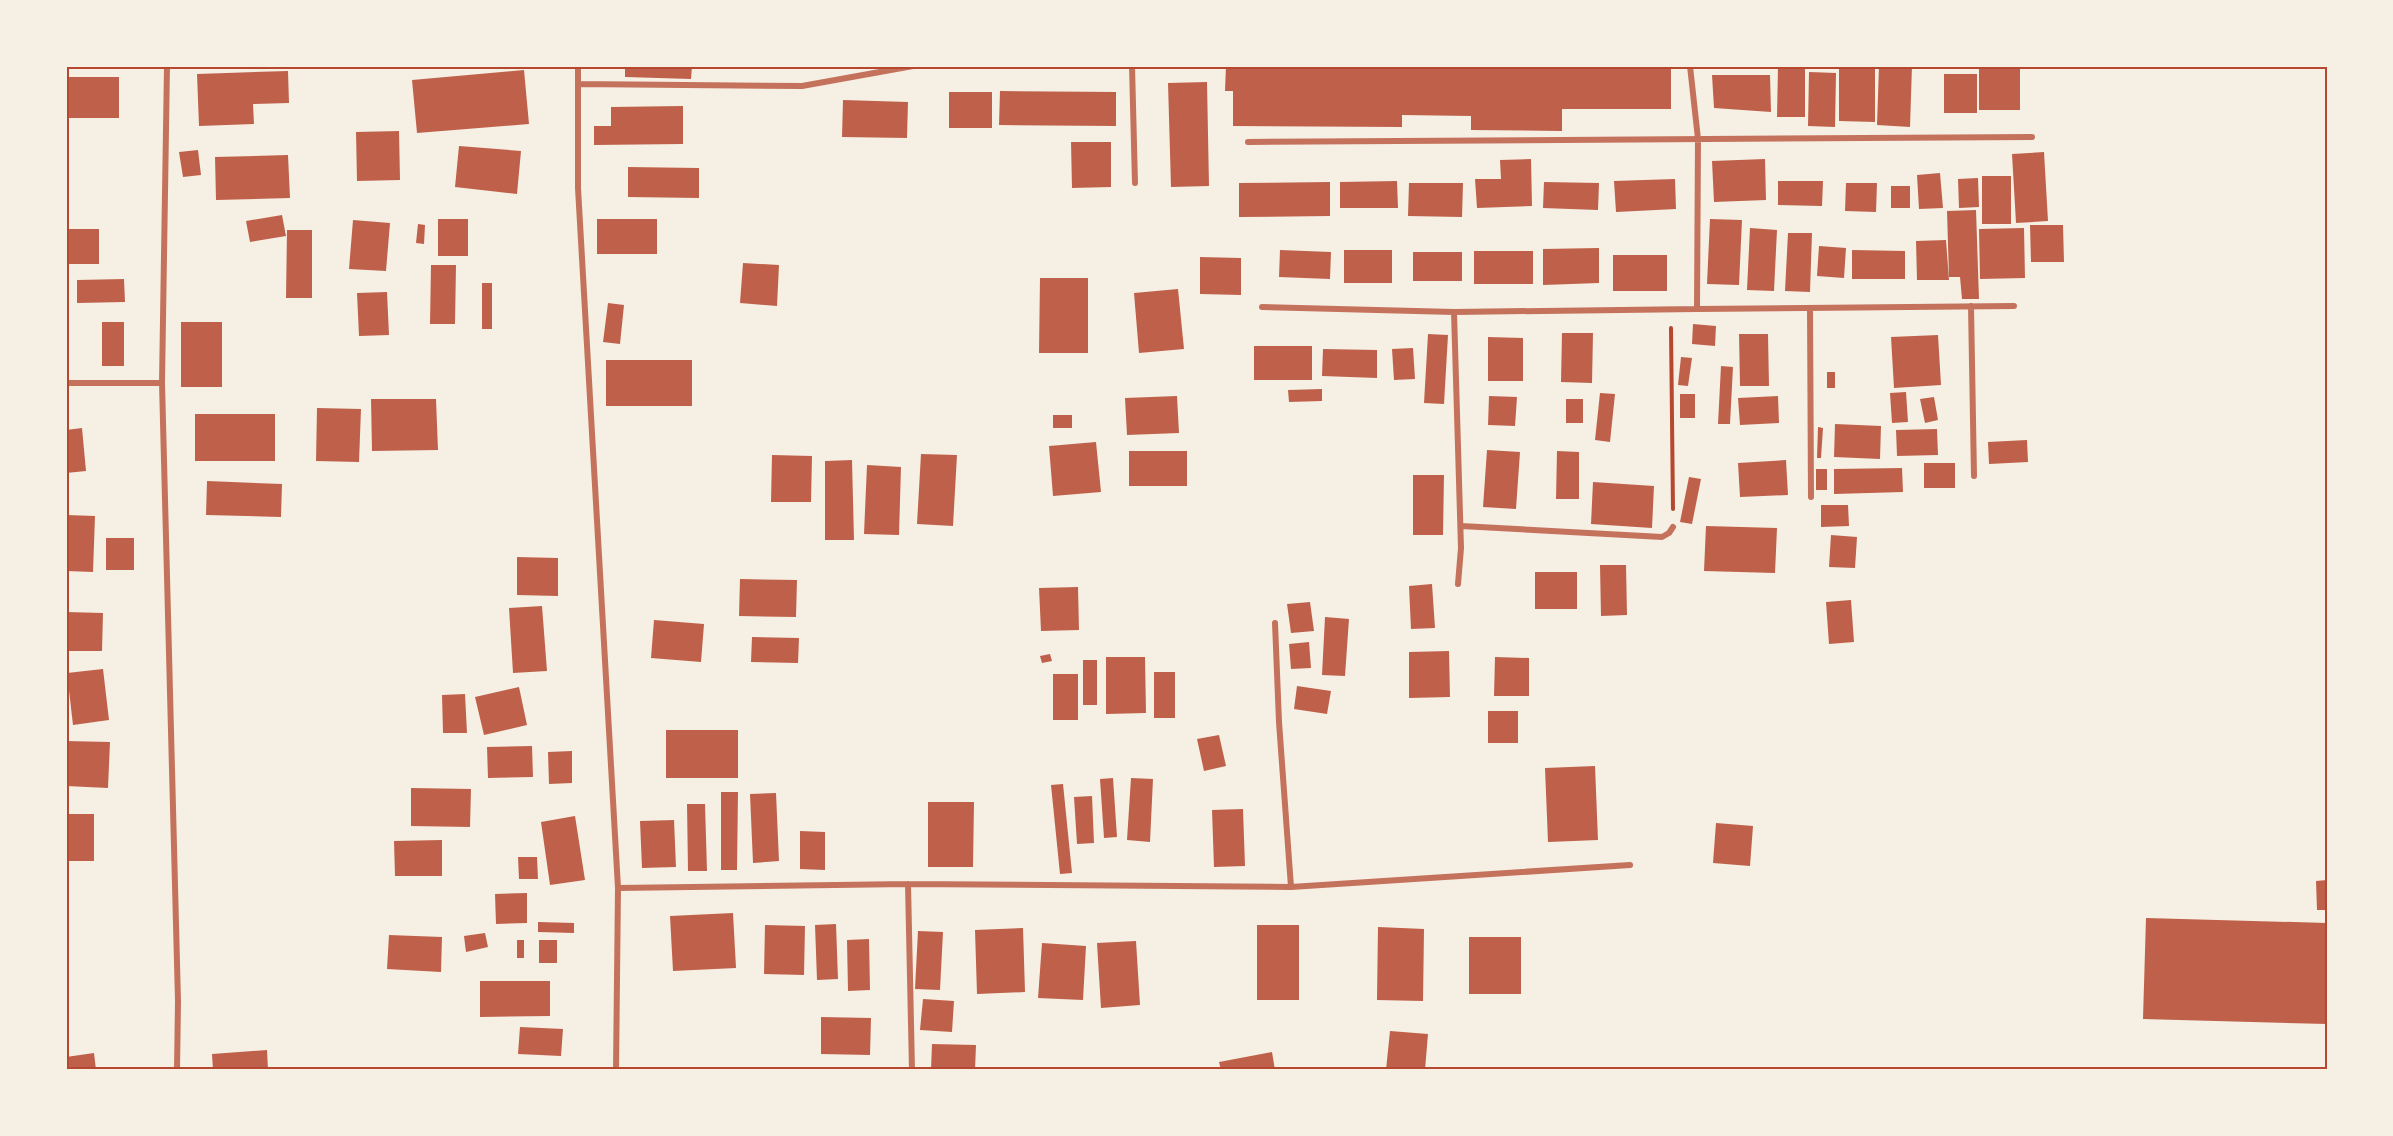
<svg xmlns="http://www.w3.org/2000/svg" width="2393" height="1136" font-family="'DejaVu Sans',sans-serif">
	<rect width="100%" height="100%" fill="#f6efe4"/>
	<!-- building -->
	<path fill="#bf614a" d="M625,66H692L691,79L625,77Z
		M1226,66H1671V109H1562V131L1471,130V116L1402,115V127L1233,126V91H1225Z
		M1778,66H1805V117H1777Z
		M1839,66H1875V122L1839,121Z
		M1879,66H1912L1910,127L1877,125Z
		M1979,66H2020V110H1979Z
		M524,70L529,124L417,133L412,80Z
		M288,71L289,103L253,104L254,124L199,126L197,74Z
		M1809,72L1836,73L1835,127L1808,126Z
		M1944,74H1977V113H1944Z
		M1712,75H1770L1771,112L1714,108Z
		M66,77H119V118H66Z
		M1207,82L1209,186L1171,187L1168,83Z
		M1000,91L1116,92V126L999,125Z
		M949,92H992V128H949Z
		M843,100L908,102L907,138L842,137Z
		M683,106V144L594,145V126H611V107Z
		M399,131L400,180L357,181L356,132Z
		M1071,142H1111V187L1072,188Z
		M459,146L521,151L517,194L455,187Z
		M198,150L201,175L183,177L179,152Z
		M2044,152L2048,221L2016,223L2012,154Z
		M288,155L290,198L216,200L215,157Z
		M1531,159L1532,206L1477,208L1475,179H1501L1500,160Z
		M1765,159L1766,200L1714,202L1712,161Z
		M628,167L699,168V198L628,197Z
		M1940,173L1943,208L1919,209L1917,175Z
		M1982,176H2011V224H1982Z
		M1978,178L1979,207L1959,208L1958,179Z
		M1675,179L1676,209L1616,212L1614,181Z
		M1397,181L1398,208H1340V182Z
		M1778,181H1823L1822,206L1778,205Z
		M1330,182V216L1239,217V183Z
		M1544,182L1599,183L1598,210L1543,208Z
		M1409,183H1463L1462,217L1408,216Z
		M1846,183H1877L1876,212L1845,211Z
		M1891,186H1910V208H1891Z
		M1976,210L1979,299H1962L1960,277H1949L1947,211Z
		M282,215L286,236L250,242L246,221Z
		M438,219H468V256H438Z
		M597,219H657V254H597Z
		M1710,219L1742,220L1739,285L1707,284Z
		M353,220L390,223L386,271L349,269Z
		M418,224L425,225L424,244L416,243Z
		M2030,225H2063L2064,262H2031Z
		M1750,228L1777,230L1774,291L1747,290Z
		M2024,228L2025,278L1980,279L1979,229Z
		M66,229H99V264H66Z
		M287,230H312V298H286Z
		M1788,233H1812L1810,292L1785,291Z
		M1946,240L1949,280H1917L1916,241Z
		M1819,246L1846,248L1844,278L1817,276Z
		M1599,248V283L1543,285V249Z
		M1280,250L1331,252L1330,279L1279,277Z
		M1344,250H1392V283H1344Z
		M1852,250L1905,251V279H1852Z
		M1474,251H1533V284H1474Z
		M1413,252H1462V281H1413Z
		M1613,255H1667V291H1613Z
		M1200,257L1241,258V295L1200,294Z
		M743,263L779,265L777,306L740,303Z
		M431,265H456L455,324H430Z
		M1040,278H1088V353H1039Z
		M124,279L125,302L77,303V280Z
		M482,283H492V329H482Z
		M1178,289L1184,349L1139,353L1134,293Z
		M387,292L389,335L359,336L357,293Z
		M608,303L624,305L620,344L603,342Z
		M102,322H124V366H102Z
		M181,322H222V387H181Z
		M1693,324L1716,326L1715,346L1692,344Z
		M1562,333H1593L1592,383L1561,382Z
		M1428,334L1448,335L1444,404L1424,403Z
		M1739,334H1768L1769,386H1740Z
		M1938,335L1941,385L1894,388L1891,337Z
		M1488,337L1523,338V381H1488Z
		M1254,346H1312V380H1254Z
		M1413,348L1415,379L1394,380L1392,349Z
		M1323,349L1377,350V378L1322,376Z
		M1681,357L1692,358L1688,386L1678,385Z
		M606,360H692V406H606Z
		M1721,366L1733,367L1730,424H1718Z
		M1827,372H1835V388H1827Z
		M1322,389V401L1289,402L1288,390Z
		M1906,392L1908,422L1892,423L1890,393Z
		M1600,393L1615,394L1610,442L1595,440Z
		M1680,394H1695V418H1680Z
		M1177,396L1179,433L1127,435L1125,398Z
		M1489,396L1517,397L1515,426L1488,425Z
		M1778,396L1779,423L1740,425L1738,398Z
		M1934,397L1938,420L1925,423L1920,399Z
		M371,399H436L438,450L372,451Z
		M1566,399H1583V423H1566Z
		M317,408L361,409L359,462L316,461Z
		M195,414H275V461H195Z
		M1053,415H1072V428H1053Z
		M1835,424L1881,426L1880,459L1834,457Z
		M1818,427L1823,428L1821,458H1817Z
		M82,428L86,471L66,473V430Z
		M1937,429L1938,455L1897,456L1896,430Z
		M2027,440L2028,462L1989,464L1988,442Z
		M1096,442L1101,492L1053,496L1049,446Z
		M1487,450L1520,452L1516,509L1483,507Z
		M1129,451H1187V486H1129Z
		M1557,451L1579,452V499H1556Z
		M921,454L957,455L953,526L917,524Z
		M772,455L812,456L811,502H771Z
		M852,460L854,540H825V461Z
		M1786,460L1788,495L1740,497L1738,463Z
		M1924,463H1955V488H1924Z
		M867,465L901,467L899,535L864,534Z
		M1902,468L1903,492L1834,494V469Z
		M1816,469H1827V490H1816Z
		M1413,475H1444L1443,535H1413Z
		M1689,477L1701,479L1692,524L1680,522Z
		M207,481L282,484L281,517L206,515Z
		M1593,482L1654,486L1652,528L1591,524Z
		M1821,505H1848L1849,526L1821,527Z
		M66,515L95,516L93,572L66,571Z
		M1706,526L1777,528L1775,573L1704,571Z
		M1831,535L1857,537L1855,568L1829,567Z
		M106,538H134V570H106Z
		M517,557L558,558V596L517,595Z
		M1600,565H1626L1627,615L1601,616Z
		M1535,572H1577V609H1535Z
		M740,579L797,580L796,617L739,616Z
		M1432,584L1435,628L1411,629L1409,586Z
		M1078,587L1079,630L1041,631L1039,588Z
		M1851,600L1854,642L1829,644L1826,602Z
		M1310,602L1314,631L1291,633L1287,604Z
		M542,606L547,671L513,673L509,608Z
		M66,612L103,613L102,651H66Z
		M1325,617L1349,619L1345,676L1322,675Z
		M654,620L704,624L701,662L651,658Z
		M752,637L799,638L798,663L751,662Z
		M1309,642L1311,668L1291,669L1289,644Z
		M1449,651L1450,697L1409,698V652Z
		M1050,654L1052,661L1042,663L1040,656Z
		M1106,657H1145L1146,713L1106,714Z
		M1495,657L1529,658V696H1494Z
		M1083,660H1097V705H1083Z
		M103,669L109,720L73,725L67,673Z
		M1154,672H1175V718H1154Z
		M1053,674H1078V720H1053Z
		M1297,686L1331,691L1327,714L1294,709Z
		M519,687L527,725L484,735L475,697Z
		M465,694L467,733H443L442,695Z
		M1488,711H1518V743H1488Z
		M666,730H738V778H666Z
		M1219,735L1226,766L1204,771L1197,739Z
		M66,741L110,742L108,788L66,786Z
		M532,746L533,777L488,778L487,747Z
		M572,751V783L549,784L548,752Z
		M1595,766L1598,840L1548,842L1545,768Z
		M1113,778L1117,837L1104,838L1100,779Z
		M1131,778L1153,779L1150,842L1127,840Z
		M1063,784L1072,873L1060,874L1051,785Z
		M411,788L471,789L470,827L411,826Z
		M721,792H738L737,870H721Z
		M776,793L779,861L753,863L750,794Z
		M1092,796L1094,843L1077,844L1074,797Z
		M928,802H974L973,867H928Z
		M687,804H705L707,871H688Z
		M1243,809L1245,866L1214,867L1212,810Z
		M66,814H94V861H66Z
		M575,816L585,880L550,885L541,822Z
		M674,820L676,867L642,868L640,821Z
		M1716,823L1753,826L1750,866L1713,863Z
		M800,831L825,832V870L800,869Z
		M442,840V876H395L394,841Z
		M518,857H537L538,879H519Z
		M2327,880V910H2317L2316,881Z
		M527,893V923L496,924L495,894Z
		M733,913L736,968L673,971L670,916Z
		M2146,918L2327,923V1024L2143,1019Z
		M538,922L574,923V933L538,932Z
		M836,924L838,979L817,980L815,925Z
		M765,925L805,926L804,975L764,974Z
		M1257,925H1299V1000H1257Z
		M1378,927L1424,929L1423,1001L1377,1000Z
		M1023,928L1025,992L977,994L975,930Z
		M918,931L943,932L940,990L915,989Z
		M485,933L488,947L466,952L464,936Z
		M389,935L442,937L441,972L387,969Z
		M1469,937H1521V994H1469Z
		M869,939L870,990L848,991L847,940Z
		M517,940H524V958H517Z
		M539,940H557V963H539Z
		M1136,941L1140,1005L1101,1008L1097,943Z
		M1042,943L1086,946L1083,1000L1038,998Z
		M480,981H550V1016L480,1017Z
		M923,999L954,1001L952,1032L920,1030Z
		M821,1017L871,1018L870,1055L821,1054Z
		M520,1027L563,1029L561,1056L518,1054Z
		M1390,1031L1428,1034L1425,1070H1386Z
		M932,1044L976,1045L975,1070H931Z
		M267,1050L268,1070H213L212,1054Z
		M1272,1052L1275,1070H1221L1219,1062Z
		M94,1053L96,1070H66V1057Z"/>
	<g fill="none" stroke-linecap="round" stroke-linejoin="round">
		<!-- path -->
		<path stroke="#b5482f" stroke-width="4" d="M1671,328L1673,509"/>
		<!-- minor -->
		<path stroke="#c5725c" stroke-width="6" d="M167,66L162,383L178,1001L177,1070
			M578,66V188L618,888L616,1070
			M1132,66L1135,183
			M578,84L802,86L913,66
			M1248,142L2032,137
			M1971,306L1974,476
			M1262,307L1454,312L1697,309L1698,139L1690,66
			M1810,308L1811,497
			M1697,309L2014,306
			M1454,312L1461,548L1458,584
			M66,383H162
			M1461,526L1662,537L1669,533L1673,527
			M908,884L912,1070
			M1291,887L1630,865
			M618,888L908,884L1291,887L1279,722L1275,623"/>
	</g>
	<!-- border -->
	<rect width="2393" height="1136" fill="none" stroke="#f6efe4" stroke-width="135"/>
	<rect x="68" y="68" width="2258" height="1000" fill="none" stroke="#b5482f" stroke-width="2"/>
</svg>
